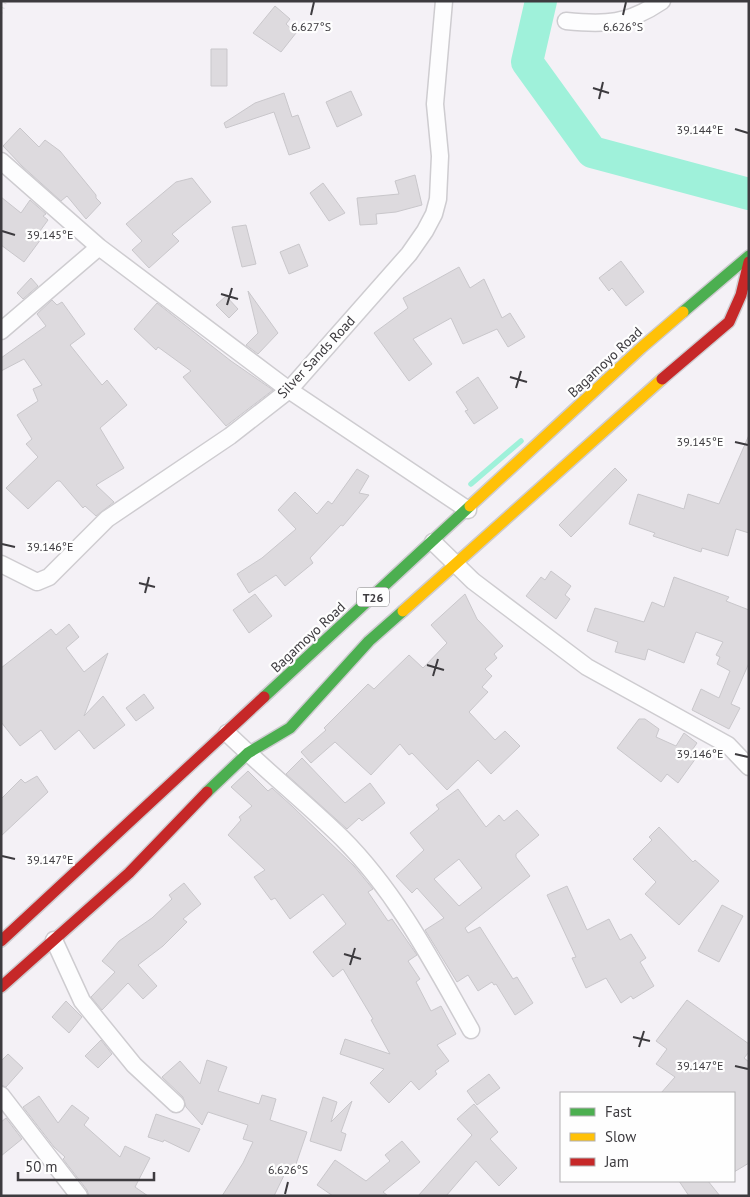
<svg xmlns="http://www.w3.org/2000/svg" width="750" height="1197" font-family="'PT Sans',sans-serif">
	<rect width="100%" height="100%" fill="#f4f1f6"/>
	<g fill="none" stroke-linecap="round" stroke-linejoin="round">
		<!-- stream -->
		<path stroke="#9ff1da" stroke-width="5.5" d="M471,484L521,441"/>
		<!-- river -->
		<path stroke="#9ff1da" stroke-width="32" d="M541,1L527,62L592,152L749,194"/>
	</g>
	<!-- building -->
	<path fill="#dddade" stroke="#c9c7cb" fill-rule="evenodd" d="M275,6L290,19L286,24L296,33L281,52L253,33Z
		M211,49H227V86H211Z
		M351,91L362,115L337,127L326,102Z
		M284,93L292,117L298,115L310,148L289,155L274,112L226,128L224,123L255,103Z
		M20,128L39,147L45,140L60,151L96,195V198L101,203L86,219L67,196L61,201L22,166L3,146Z
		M415,175L422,205L396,212L376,214L377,224L360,225L357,198L399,194L395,181Z
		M192,178L211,202L172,234L179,241L149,268L132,250L142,241L126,224L176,182Z
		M323,183L345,213L329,221L310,193Z
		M1,197L21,213L30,200L46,214L43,216L48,220L37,235L41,239L24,262L1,245Z
		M246,225L256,264L242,267L232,227Z
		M299,244L308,266L289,274L280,252Z
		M621,261L644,292L626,306L612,288L609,291L599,278Z
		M459,267L470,288L484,279L502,318L510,313L525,337L508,347L497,329L463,344L451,318L413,339L432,364L409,381L374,333L408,308L403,298Z
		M31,278L38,286L23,299L17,293Z
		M248,291L278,333L258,354L246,345L258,333Z
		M226,296L238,309L229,318L216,305Z
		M52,300L57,305L62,302L85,334L70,345L102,385L107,380L127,405L100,428L124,468L96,485L114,502L96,516L85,506L83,508L60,481H57L28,509L6,488L38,457L26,444L32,439L17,415L38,401L33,389L42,385L24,359L1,371V358L46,326L37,314Z
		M157,303L231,361L273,390L226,426L183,377L191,371L158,347L156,350L134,329Z
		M478,377L498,408L474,424L465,411L468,410L456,392Z
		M749,435V533L736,529L728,556L702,548L701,552L653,536L655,533L629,524L638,494L684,509L688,494L719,504Z
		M615,468L627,480L571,537L559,525Z
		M357,469L369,476L359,493L369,495L343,526L341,525L310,558L313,563L285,586L276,575L249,593L237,574L262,558L296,529L278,510L295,492L317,514L328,501L332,504Z
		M551,571L571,586L565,595L570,599L556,619L526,596L541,577L545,580Z
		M674,577L729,597L726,601L749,610V663L731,704L740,708L729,729L692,710L701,689L719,698L730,671L717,664L720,657L716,655L723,642L696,632L684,663L648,649L645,660L615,652L618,642L587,631L595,608L644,622L652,602L664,607Z
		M255,594L272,616L249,633L233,610Z
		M465,594L477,619L503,646L494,654L497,658L485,669L492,676L482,687L488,692L469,712L495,740L505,731L520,746L491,774L478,760L447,790L412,753L409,755L400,744L371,775L335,742L311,763L301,752L326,730L324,728L368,684L374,689L409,655L423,668L447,643L431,625Z
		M69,624L79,637L66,648L84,672L108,653L84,716L103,696L125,725L94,749L79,730L55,750L41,730L20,746L1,722V668L51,629L56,635Z
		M144,694L154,708L136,721L126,708Z
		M639,719H645L659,729L656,737L676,746L684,733L697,743L690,753L696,758L678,783L667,774L661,782L617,748Z
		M302,758L345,803L370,783L385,803L362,821L359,818L347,829L286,774Z
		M248,771L268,791L272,788L292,806L354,866L373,889L368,892L388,921L392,919L417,955L408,961L420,979L416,982L431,1011L441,1006L456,1034L437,1045L449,1061L435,1071L437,1074L419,1090L411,1081L389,1103L370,1083L384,1069L340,1054L345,1039L390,1054L371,1020L373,1019L343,969L333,977L313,952L346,924L323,894L290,919L275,898L271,900L254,877L265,870L228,835L241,820L239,817L252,806L231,787Z
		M37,776L48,792L1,836V799L21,779L25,783Z
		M458,789L486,827L499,815L504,821L517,810L539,835L516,854V857L530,876L465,928L468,933L480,927L513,979L517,977L533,1003L515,1015L496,984L494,985L492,982L478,991L468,975L457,982L425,930L444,918L417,888L412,893L396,876L424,850L410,833L439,809L436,805ZM459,859L482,888L459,906L434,879Z
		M659,827L693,862L695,860L719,881L679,925L645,894L656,882L633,859L652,840L649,837Z
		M184,883L201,904L183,919L187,922L163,946L138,965L157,986L143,999L128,983L102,1010L91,997L115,972L102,961L119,941L152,918L172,899L169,895Z
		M567,886L587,930L609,919L620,940L631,934L646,958L640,962L654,986L633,999L631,996L621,1003L606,978L586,988L572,958L576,957L547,895Z
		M722,905L743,916L719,962L698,951Z
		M687,1000L749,1044V1052L744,1058L749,1062V1163L734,1172V1093H661L675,1077L656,1064L667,1049L656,1041Z
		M66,1001L82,1017L69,1033L52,1017Z
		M101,1040L112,1054L98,1068L85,1056Z
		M8,1054L23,1068L6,1087L1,1085V1061Z
		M207,1060L227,1067L218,1091L259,1104L262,1095L276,1099L270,1120L307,1132L295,1167L289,1165L274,1196H222L243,1163L253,1142L243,1139L248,1125L208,1112L202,1125L186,1107L183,1097L162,1077L180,1061L200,1084Z
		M489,1074L500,1088L477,1105L467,1091Z
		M39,1096L58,1123L72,1105L89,1118L84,1125L120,1157L125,1146L150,1158L135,1187L148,1196H89L87,1190L63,1159L65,1157L54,1147L23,1107Z
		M323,1097L337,1102L331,1122L352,1101L341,1132L346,1134L341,1151L310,1141Z
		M474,1104L498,1132L490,1139L517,1168L499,1186L476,1161L446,1196H418L472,1135L457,1119Z
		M156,1114L200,1129L189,1152L164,1140L163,1142L148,1137Z
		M6,1118L22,1139L1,1156V1122Z
		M402,1141L420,1162L383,1192L388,1196H333L317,1185L335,1160L366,1181L390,1161L385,1155Z
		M679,1181H708L720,1196H689Z"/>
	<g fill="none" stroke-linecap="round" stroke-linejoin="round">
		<defs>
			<path id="street" d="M566,21C606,25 628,24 662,1
				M1,161L99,247L289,390L468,510
				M1,331L99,247
				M433,542L473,581L587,667L728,745L749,767
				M1,564L37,582L49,577L107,519L230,436L289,390L409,254L425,231L434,214L438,199L440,156L435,104L444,1
				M227,733C264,769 305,802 342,838C397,893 433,963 471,1030
				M54,940L82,1001L134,1065L176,1104
				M1,1095L79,1196"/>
			<path id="fast" d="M683,312L749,256
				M264,697L470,506
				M207,792L248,753L290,728L369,641L403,611"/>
			<path id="slow" d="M470,506L641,348L683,312
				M403,611L662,379"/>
			<path id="jam" d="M662,379L729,322L741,295L749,262
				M1,941L264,697
				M1,987L129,873L207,792"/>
		</defs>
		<!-- street casing -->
		<use href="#street" stroke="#ceccd0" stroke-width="19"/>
		<!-- fast casing -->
		<use href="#fast" stroke="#ceccd0" stroke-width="14"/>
		<!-- slow casing -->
		<use href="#slow" stroke="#ceccd0" stroke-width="14"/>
		<!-- jam casing -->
		<use href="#jam" stroke="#ceccd0" stroke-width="14"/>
		<!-- path -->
		<path stroke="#d8d7d8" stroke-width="3" stroke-dasharray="1 4" stroke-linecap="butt" d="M1,13L6,1"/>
		<!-- street -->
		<use href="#street" stroke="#fdfdfe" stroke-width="16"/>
		<!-- fast -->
		<use href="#fast" stroke="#4caf50" stroke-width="11"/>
		<!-- slow -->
		<use href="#slow" stroke="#ffc107" stroke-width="11"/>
		<!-- jam -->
		<use href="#jam" stroke="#c62828" stroke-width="11"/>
	</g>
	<!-- ticks -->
	<path fill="none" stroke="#3d3b3f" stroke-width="2" d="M311,15L314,2M623,15L626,2M593,88L609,93M599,99L603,82M735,129L748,133M2,231L15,235M221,294L238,299M227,305L232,288M510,377L527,382M516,388L521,371M735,442L748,445M2,544L15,547M139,583L155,587M145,593L149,577M427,665L444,670M433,676L438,659M735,754L748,757M2,856L15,859M344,954L361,959M350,965L355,948M633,1037L650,1041M639,1047L644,1031M735,1066L748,1069M285,1194L288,1182"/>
	<g text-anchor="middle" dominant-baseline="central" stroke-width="4.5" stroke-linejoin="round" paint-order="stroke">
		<!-- shield labels -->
		<rect fill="#fefefe" stroke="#777678" stroke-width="1" x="357" y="587.5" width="32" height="19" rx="4"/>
		<g font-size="12" font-weight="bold" fill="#3d3b3f">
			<text x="373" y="597">T26</text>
		</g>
		<!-- street labels -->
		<g font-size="14" fill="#3d3b3f" stroke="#fefefe">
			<text transform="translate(316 357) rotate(-47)">Silver Sands Road</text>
			<text transform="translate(605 362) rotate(-43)">Bagamoyo Road</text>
			<text transform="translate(308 637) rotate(-43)">Bagamoyo Road</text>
		</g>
	</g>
	<g font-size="12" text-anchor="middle" fill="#3d3b3f" stroke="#fefefe" stroke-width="4.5" stroke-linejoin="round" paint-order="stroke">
		<text x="311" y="31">6.627°S</text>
		<text x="623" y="31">6.626°S</text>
		<text x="700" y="134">39.144°E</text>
		<text x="50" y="239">39.145°E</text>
		<text x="700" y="446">39.145°E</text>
		<text x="50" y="551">39.146°E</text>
		<text x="700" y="758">39.146°E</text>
		<text x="50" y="864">39.147°E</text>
		<text x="700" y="1070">39.147°E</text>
		<text x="288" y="1174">6.626°S</text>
	</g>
	<!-- border -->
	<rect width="750" height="1197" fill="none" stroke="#3d3b3f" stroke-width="5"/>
	<!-- legend -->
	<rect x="560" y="1092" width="175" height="90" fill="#fefefe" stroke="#b1b0b2"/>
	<rect x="570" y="1108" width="25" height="8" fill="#4caf50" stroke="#b1b0b2"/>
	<text x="605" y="1117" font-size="15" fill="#3d3b3f">Fast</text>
	<rect x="570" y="1133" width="25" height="8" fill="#ffc107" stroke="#b1b0b2"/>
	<text x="605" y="1142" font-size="15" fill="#3d3b3f">Slow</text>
	<rect x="570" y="1158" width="25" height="8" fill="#c62828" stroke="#b1b0b2"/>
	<text x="605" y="1167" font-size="15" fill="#3d3b3f">Jam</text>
	<!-- scale -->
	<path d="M18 1172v8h136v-8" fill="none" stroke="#3d3b3f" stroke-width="2.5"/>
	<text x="25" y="1172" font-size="15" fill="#3d3b3f" stroke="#fefefe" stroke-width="4" paint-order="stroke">50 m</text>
</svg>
